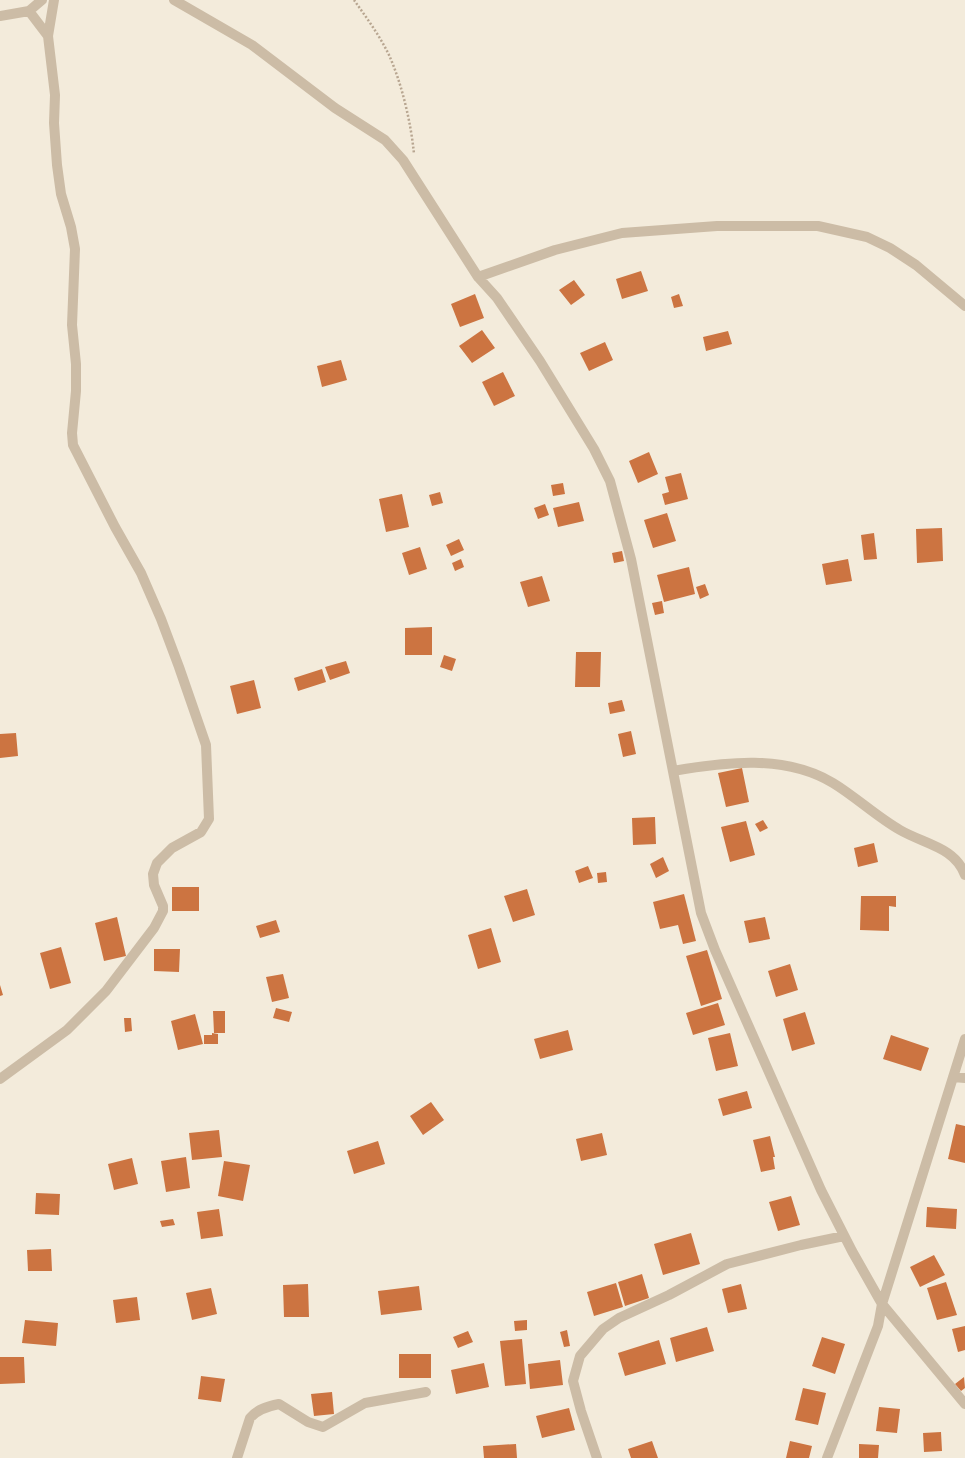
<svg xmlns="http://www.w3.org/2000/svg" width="965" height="1458" font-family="'Fira Sans',sans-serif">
	<rect width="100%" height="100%" fill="#f3ebdb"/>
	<!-- building -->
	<path fill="#cc7441" d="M641,271L648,291L622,299L616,279Z
		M574,280L585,295L571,305L559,290Z
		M475,294L484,318L460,327L451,304Z
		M679,294L683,306L674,308L671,297Z
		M482,330L495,348L472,363L459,346Z
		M728,331L732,344L706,351L703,337Z
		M605,342L613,360L589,371L580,353Z
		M341,360L347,380L322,387L317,366Z
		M503,372L515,396L494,406L482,382Z
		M649,452L658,474L638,483L629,461Z
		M681,473L688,499L665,505L662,494L669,492L665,477Z
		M563,483L565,494L553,496L551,485Z
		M440,492L443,503L432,506L429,495Z
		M402,494L409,527L386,532L379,499Z
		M579,502L584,521L558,527L553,508Z
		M545,504L549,515L538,519L534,508Z
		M667,513L676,541L653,548L644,520Z
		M942,528L943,561L917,563L916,529Z
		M874,533L877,559L864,560L861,535Z
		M459,539L464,550L451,556L446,545Z
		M420,547L427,569L409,575L402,553Z
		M622,551L624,561L614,563L612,553Z
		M461,559L464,567L455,571L452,563Z
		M848,559L852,581L826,585L822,564Z
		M689,567L695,594L664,602L657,575Z
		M542,576L550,601L528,607L520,582Z
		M705,584L709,595L700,599L696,587Z
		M662,601L664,613L655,615L652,603Z
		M432,627V655H405V628Z
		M576,652H601L600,687H575Z
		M444,655L456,659L452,671L440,667Z
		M346,661L350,673L330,680L325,667Z
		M322,669L326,682L298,691L294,678Z
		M254,680L261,708L237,714L230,686Z
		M622,700L625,711L610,714L608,703Z
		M631,731L636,754L623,757L618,734Z
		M16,733L18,756L0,758V734Z
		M742,768L749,802L726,807L718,773Z
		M655,817L656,844L633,845L632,818Z
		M763,820L768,828L760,832L755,824Z
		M746,821L755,855L730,862L721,827Z
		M874,843L878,862L858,867L854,848Z
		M663,857L669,871L656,878L650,864Z
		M588,866L593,878L579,883L575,871Z
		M606,872L607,882L598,883L597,873Z
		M172,887H199V911H172Z
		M527,889L535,915L513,922L504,896Z
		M684,894L696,941L683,944L678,925L660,929L653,902Z
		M861,896H896V907L889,906V931L860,930Z
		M117,917L126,956L104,961L95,923Z
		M765,917L770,939L749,943L744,921Z
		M276,920L280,932L260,938L256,926Z
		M491,928L501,962L478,969L468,935Z
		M61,947L71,983L50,989L40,953Z
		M154,949H180L179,972L154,971Z
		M707,950L722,999L701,1006L686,956Z
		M790,964L798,990L776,997L768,971Z
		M283,974L289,998L272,1002L266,977Z
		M0,985L3,995L0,996Z
		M718,1003L725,1025L693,1035L686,1013Z
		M276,1008L292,1012L289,1022L273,1018Z
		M213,1011H225V1033H214Z
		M805,1012L815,1044L792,1051L783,1019Z
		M195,1014L203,1044L178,1050L171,1021Z
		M124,1018H131L132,1031L125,1032Z
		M568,1030L573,1050L540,1059L534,1039Z
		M212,1033L218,1034V1044H204V1035H212Z
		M730,1033L738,1066L716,1071L708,1038Z
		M891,1035L929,1048L921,1071L883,1059Z
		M747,1091L752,1108L723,1116L718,1099Z
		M431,1102L444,1120L423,1135L410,1116Z
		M956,1124L965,1126V1163L948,1159Z
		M219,1130L222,1157L192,1160L189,1133Z
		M602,1133L607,1155L581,1161L576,1139Z
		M770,1136L775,1157H773L775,1169L761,1172L753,1140Z
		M378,1141L385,1164L354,1174L347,1151Z
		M186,1157L190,1188L166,1192L161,1161Z
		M132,1158L138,1184L114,1190L108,1164Z
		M224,1161L250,1165L243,1201L218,1196Z
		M36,1193L60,1194L59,1215L35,1214Z
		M791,1196L800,1225L778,1231L769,1202Z
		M927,1207L957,1209L956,1229L926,1227Z
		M219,1209L223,1236L201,1239L197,1212Z
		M173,1219L175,1225L162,1227L160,1221Z
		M691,1233L700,1264L663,1275L654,1244Z
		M51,1249L52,1271H28L27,1250Z
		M934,1255L945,1275L920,1287L910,1267Z
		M642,1274L649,1298L625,1306L618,1282Z
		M946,1282L957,1315L937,1320L927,1288Z
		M616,1283L623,1307L594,1316L587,1292Z
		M308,1284L309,1317H284L283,1285Z
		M741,1284L747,1309L728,1313L722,1289Z
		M419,1286L422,1310L381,1315L378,1291Z
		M211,1288L217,1314L192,1320L186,1293Z
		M137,1297L140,1320L116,1323L113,1300Z
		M25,1320L58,1323L56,1346L22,1343Z
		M527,1320V1330L515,1331L514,1321Z
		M965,1326V1350L958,1352L952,1329Z
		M707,1327L714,1351L676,1362L670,1338Z
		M567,1330L570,1346L564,1347L560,1332Z
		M468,1331L473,1342L458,1348L453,1337Z
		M822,1337L845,1344L835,1374L812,1366Z
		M522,1339L526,1384L505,1386L500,1341Z
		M659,1340L666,1364L625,1376L618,1353Z
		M399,1354H431V1378H399Z
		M0,1357H24L25,1383L0,1384Z
		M560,1360L563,1385L530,1389L528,1364Z
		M484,1363L489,1387L456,1394L451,1370Z
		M201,1376L225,1379L221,1402L198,1399Z
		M964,1377L965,1388L961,1391L955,1384Z
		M803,1388L826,1393L818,1425L795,1420Z
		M332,1392L334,1414L314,1416L311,1394Z
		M879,1407L900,1409L897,1433L876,1431Z
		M569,1408L575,1430L542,1438L536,1416Z
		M941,1432L942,1451L924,1452L923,1433Z
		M652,1441L658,1458H631L628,1449Z
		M790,1441L812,1446L809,1458H786Z
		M516,1444L517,1458H484L483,1446Z
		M859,1444L879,1445L878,1458H859Z"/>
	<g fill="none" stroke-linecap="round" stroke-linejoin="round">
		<!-- path -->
		<path stroke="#b8a691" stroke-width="2.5" stroke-dasharray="2 2" stroke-linecap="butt" d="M354,0C366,17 380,36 389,55C402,84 411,123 414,154"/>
		<!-- minor -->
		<path stroke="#ccbca6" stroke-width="10" d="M174,0L252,45L335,108L385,140L403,160L478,277L497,298L540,361L594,449L610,481L631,559L701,913L715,950L821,1190L852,1251L882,1304L965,1404
			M0,16L29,11L42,0
			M48,36L54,0
			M478,277L555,250L622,233L717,226H818L867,237L890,248L916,265L965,306
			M673,771C725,762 785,754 833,783C856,797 877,817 900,830C924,844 955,847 965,875
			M953,1077L965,1078
			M0,1079L67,1030L106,991L154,928L163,911V906L154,885L153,874L157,863L172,848L201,832L209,819L206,745L179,667L161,619L141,573L115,527L73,445L72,433L76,391V364L72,325L75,249L71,227L61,194L57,165L54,123L55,95L48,36L29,11
			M237,1458L250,1418C257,1409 269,1406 279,1404L308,1422L323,1427L365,1403L426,1392
			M597,1458L581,1411L573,1381L580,1356L603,1329L619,1318L669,1295L727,1264L801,1245L844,1236
			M827,1458L878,1326L882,1304L965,1039"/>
	</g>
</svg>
